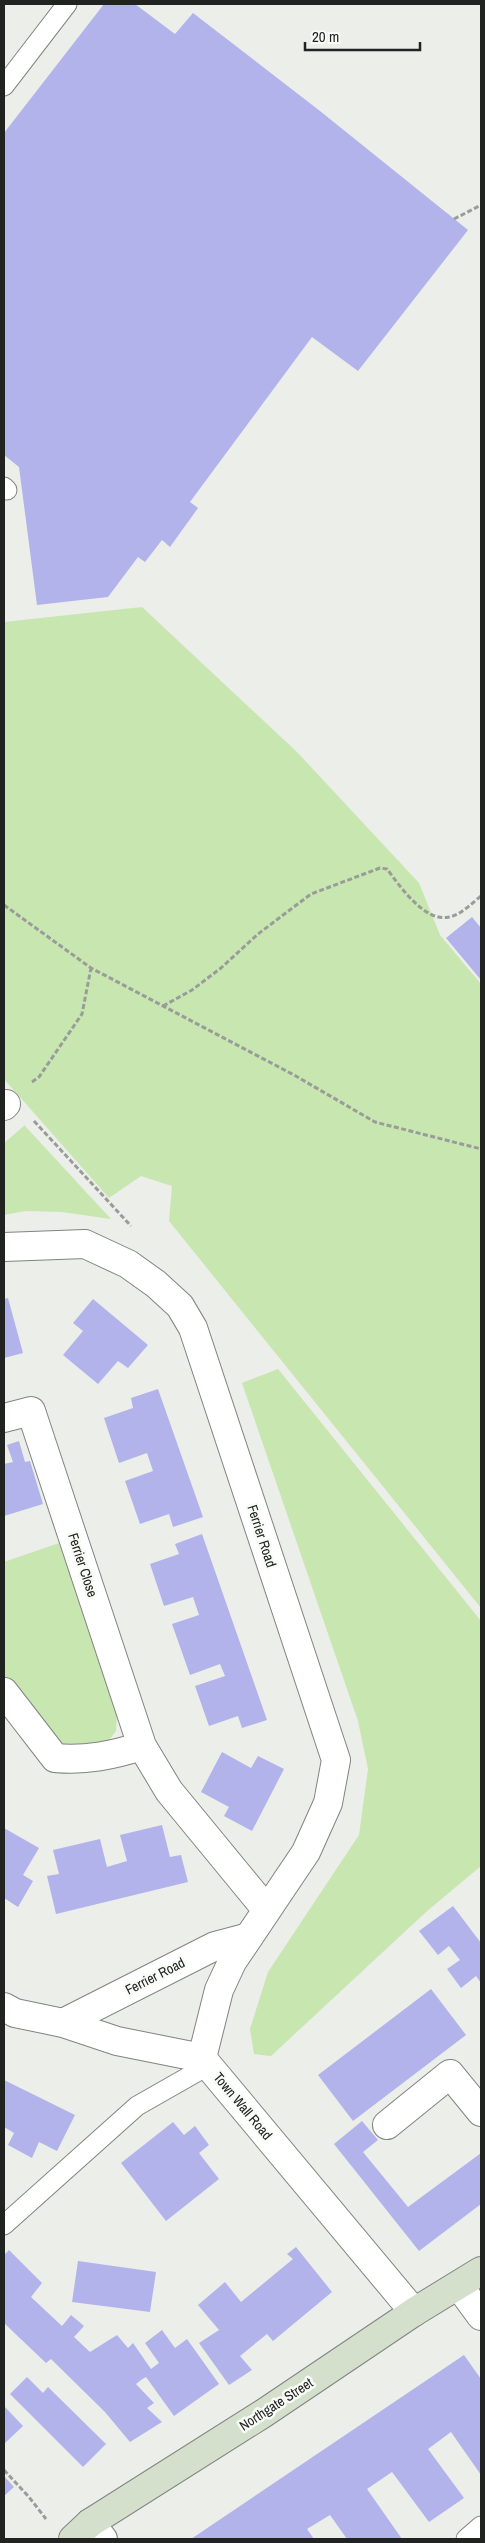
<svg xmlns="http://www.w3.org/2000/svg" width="485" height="2543" font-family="'Archivo Narrow',sans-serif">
	<rect width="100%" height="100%" fill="#ebeee9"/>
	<!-- green -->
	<path fill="#c7e6b0" d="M142,607L297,752L419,883L440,935L481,984V1608L169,1221L172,1186L141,1176L109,1198L4,1079V622Z
		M25,1125V1126L111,1219L62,1212L25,1211L4,1215V1143Z
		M278,1369L481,1621V1866L426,1912L271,2056L254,2054L250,2029L268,1972L359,1835L368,1769L358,1721L242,1383Z
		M59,1543L114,1694L117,1714L116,1731L106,1744L72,1751L55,1742L4,1678V1562Z"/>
	<!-- building -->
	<path fill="#b3b3ec" d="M104,4H135L175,34L193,13L320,111L468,230L358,371L312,337L190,502L198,508L170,547L162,540L145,562L138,557L108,597L37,605L19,467L4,455V133Z
		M472,917L481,928V980L446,938Z
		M8,1298L23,1353L4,1358V1299Z
		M93,1299L148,1345L128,1368L118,1361L98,1384L63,1355L83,1331L73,1323Z
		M158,1389L203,1517L173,1527L169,1514L140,1524L125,1481L153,1471L147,1453L119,1463L104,1418L133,1408L131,1398Z
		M19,1441L25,1462L30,1461L43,1504L4,1516V1464L13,1462L7,1445Z
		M202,1534L267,1720L242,1728L238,1716L209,1726L195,1686L225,1676L220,1664L190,1675L172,1624L199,1615L193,1597L164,1606L150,1564L179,1554L175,1544Z
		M222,1752L251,1768L258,1756L284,1769L252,1831L224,1816L229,1807L201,1792Z
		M162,1825L170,1857L181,1855L188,1882L56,1914L47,1876L59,1874L53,1850L100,1839L107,1867L127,1861L120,1835Z
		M4,1828L39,1848L23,1875L33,1881L18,1907L4,1898Z
		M453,1906L481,1943V1983L476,1976L461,1988L447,1969L460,1960L449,1946L438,1955L419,1931Z
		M431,1989L466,2035L353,2121L318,2075Z
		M4,2080L75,2115L57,2151L39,2142L32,2158L8,2145L14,2133L4,2127Z
		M362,2121L378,2140L363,2152L408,2207L481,2153V2204L419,2251L334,2144Z
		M173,2122L184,2135L195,2126L209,2145L199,2153L219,2179L166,2221L121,2163Z
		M296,2247L332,2292L273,2341L267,2334L240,2356L252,2370L229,2385L199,2343L219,2330L198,2305L225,2282L241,2302L293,2259L287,2254Z
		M9,2250L42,2283L31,2297L62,2326L71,2315L84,2326L74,2337L90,2352L117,2335L128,2348L133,2343L151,2369L159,2363L145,2343L162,2330L175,2348L187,2339L219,2384L174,2416L146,2377L141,2380L136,2384L154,2403L147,2408L162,2422L130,2442L105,2412L51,2359L46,2363L4,2323V2255Z
		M78,2261L156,2272L150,2312L72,2302Z
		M464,2355L481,2379V2475L451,2432L428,2449L464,2498L429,2522L392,2472L367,2489L402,2539H347L330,2515L307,2529L314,2539H191Z
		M27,2377L43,2393L48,2387L106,2444L83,2467L10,2394Z
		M4,2406L23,2426L4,2444Z
		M4,2476L14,2487L4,2496Z"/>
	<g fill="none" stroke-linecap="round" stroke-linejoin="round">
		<defs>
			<path id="lane" d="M4,86L67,4
				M4,487L7,490
				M4,2225L137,2106L209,2065
				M466,2539L481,2526"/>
			<path id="street" d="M4,1106L6,1104
				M4,1247L85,1244L128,1264L156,1284L180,1306L193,1328L336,1760L328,1803L306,1852L232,1962L219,1990L202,2058
				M4,1418L31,1411L142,1746L169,1791L266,1909
				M4,1692L55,1758C86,1761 113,1755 142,1746
				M4,2007L15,2013L63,2023L117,2041L202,2058L414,2312
				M63,2023L215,1946L249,1937
				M387,2125L450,2074L481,2112
				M459,2286L481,2316
				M90,2523L103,2539"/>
			<path id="secondary" d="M73,2539L90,2523L264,2413L414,2312L481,2271"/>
		</defs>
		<!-- lane casing -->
		<use href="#lane" stroke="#828480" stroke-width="21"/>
		<!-- street casing -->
		<use href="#street" stroke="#828480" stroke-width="30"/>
		<!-- secondary casing -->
		<use href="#secondary" stroke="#828480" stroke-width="30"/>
		<!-- path -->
		<path stroke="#999c98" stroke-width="3" stroke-dasharray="5 2.5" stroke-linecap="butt" d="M454,219L481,205
			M4,905L91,968L294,1075L375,1122L481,1149
			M163,1006L192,990L221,968L258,934L311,894L380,868L387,869C399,885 425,923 449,917C461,915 472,903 481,896
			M32,1082L39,1077L82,1014L91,968
			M34,1121L131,1226
			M4,2470L29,2497L46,2519"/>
		<!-- lane -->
		<use href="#lane" stroke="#fff" stroke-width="19"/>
		<!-- street -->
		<use href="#street" stroke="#fff" stroke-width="28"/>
		<!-- secondary -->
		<use href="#secondary" stroke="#d4e0cb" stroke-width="28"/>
	</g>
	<g text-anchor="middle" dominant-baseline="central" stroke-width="5" stroke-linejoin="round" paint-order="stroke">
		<!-- street labels -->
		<g font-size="14" fill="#212321" stroke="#f8fbf6">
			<text transform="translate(262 1536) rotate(72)">Ferrier Road</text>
			<text transform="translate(83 1565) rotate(72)">Ferrier Close</text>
			<text transform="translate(155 1976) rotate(-27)">Ferrier Road</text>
			<text transform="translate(243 2106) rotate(50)">Town Wall Road</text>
			<text transform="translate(276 2404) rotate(-33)">Northgate Street</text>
		</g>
	</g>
	<!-- border -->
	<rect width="485" height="2543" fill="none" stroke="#212321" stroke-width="10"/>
	<!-- scale -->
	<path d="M305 42v8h115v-8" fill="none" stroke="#212321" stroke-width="2.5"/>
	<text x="312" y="42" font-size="15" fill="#212321" stroke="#f8fbf6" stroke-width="4" paint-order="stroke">20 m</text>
</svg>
